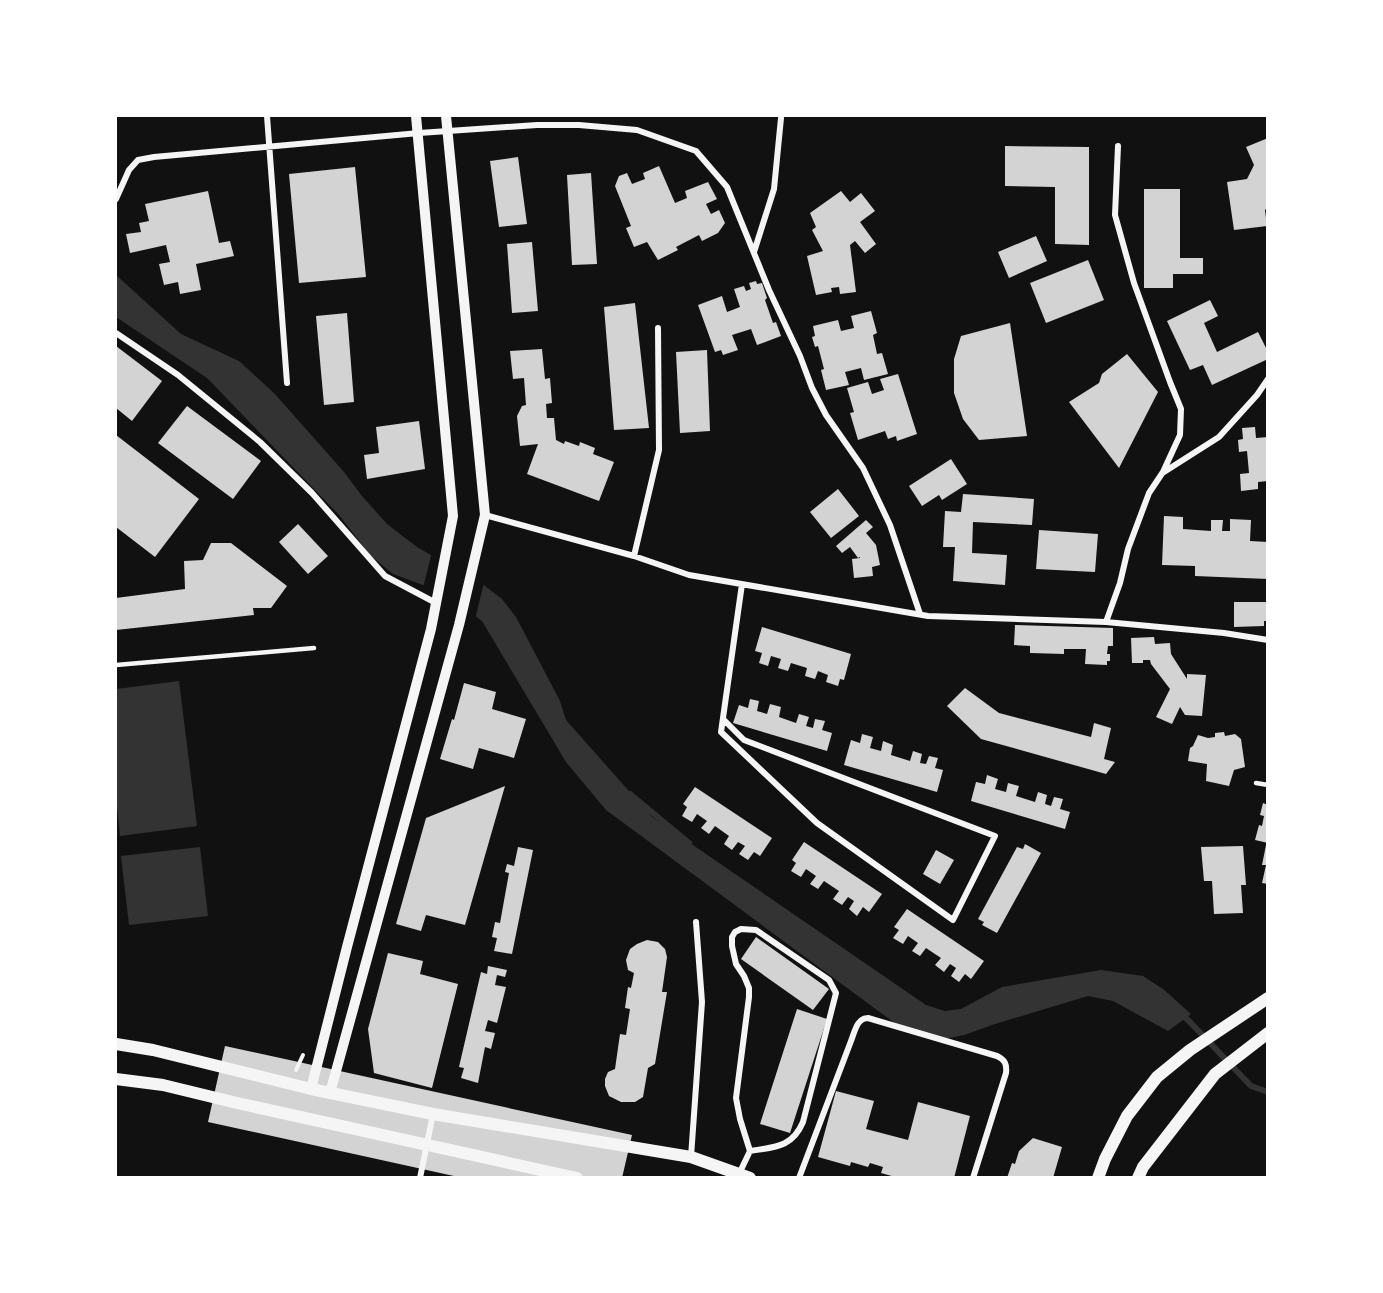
<svg xmlns="http://www.w3.org/2000/svg" width="1383" height="1293" font-family="'Roboto Condensed',sans-serif">
	<rect width="100%" height="100%" fill="#111"/>
	<!-- water -->
	<path fill="#333" d="M116,275L181,334L239,361L274,393L344,472L362,496L387,524L417,547L485,586L502,599L516,617L560,701L566,720L652,817L926,1005L945,1011L961,1009L1002,987L1101,970L1143,976L1163,989L1191,1014L1168,1031L1113,1001L1088,996L995,1024L964,1035L935,1041L900,1027L606,810L566,762L482,621L455,601L431,588L393,574L370,555L339,515L207,378L116,317Z
		M179,681L197,826L120,836L116,797V689Z
		M200,847L208,916L129,925L121,856Z"/>
	<!-- pier -->
	<path fill="#111" d="M432,552L484,582L475,620L454,603L423,588Z"/>
	<g fill="none" stroke-linecap="round" stroke-linejoin="round">
		<!-- stream -->
		<path stroke="#333" stroke-width="6" d="M630,794L689,843
			M1180,1013L1189,1021L1251,1086L1268,1092"/>
	</g>
	<!-- building -->
	<path fill="#d3d3d3" d="M1268,138V207L1265,210L1267,226L1234,230L1227,182L1247,179L1254,165L1246,147Z
		M1005,146L1089,147V245L1055,244V187L1005,186Z
		M518,157L527,224L499,227L490,161Z
		M659,166L675,203L687,198L685,191L708,182L717,199L706,204L711,214L719,210L725,223L718,233L702,241L699,235L676,247L678,250L658,260L647,242L634,247L626,228L631,226L615,186L619,176L627,173L632,184L645,179L643,173Z
		M355,167L366,277L299,283L289,174Z
		M591,173L597,264L572,265L567,175Z
		M1144,189H1180V258H1203V274H1173V288H1144Z
		M208,191L219,243L230,241L234,256L196,264L201,290L180,294L178,282L164,285L159,264L170,262L166,245L130,253L126,234L141,232L139,223L149,221L145,204Z
		M841,191L850,202L861,193L875,211L860,222L876,244L865,253L855,241L850,245L856,292L840,294L839,287L831,288L832,292L816,295L807,256L823,251L812,230L816,227L810,213Z
		M1036,236L1047,261L1009,278L998,252Z
		M532,242L538,311L512,313L507,244Z
		M1088,260L1104,300L1046,323L1030,283Z
		M756,281L757,284L762,283L767,298L765,300L773,323L776,322L781,336L757,345L751,329L732,335L738,350L723,355L721,350L715,352L698,305L722,296L727,312L740,307L734,289L744,286L746,291L751,289L749,283Z
		M1210,300L1218,316L1204,323L1217,352L1258,332L1268,352V359L1212,385L1203,365L1190,370L1167,321Z
		M635,303L649,428L614,430L604,307Z
		M871,311L877,333L873,335L877,354L882,353L888,374L864,380L861,368L845,372L849,385L826,390L821,370L824,369L818,346L815,347L812,337L815,336L813,326L838,320L841,331L854,328L851,316Z
		M347,313L354,402L324,405L316,316Z
		M1010,323L1027,436L979,440L963,419L954,393V359L961,336Z
		M116,346L162,381L132,421L116,408Z
		M542,349L545,379L550,378L552,403L546,404L547,418H554L556,440L564,444L565,441L579,446L580,442L595,448L593,454L614,462L599,501L527,474L538,444L520,446L517,416L522,406L526,405L524,378L513,379L510,351Z
		M707,350L710,431L680,433L676,352Z
		M1127,354L1158,392L1119,468L1069,402L1099,383L1102,374Z
		M898,374L917,434L897,441L896,436L888,439L885,431L858,440L850,413L854,412L847,388L868,382L872,394L884,390L880,379Z
		M187,406L261,461L233,499L158,443Z
		M419,421L425,469L367,479L364,455L379,453L376,427Z
		M1255,427L1256,438L1268,437V481L1258,482V489L1241,491L1240,474L1249,473L1247,451L1239,452L1238,440L1243,439L1242,428Z
		M116,435L199,499L155,557L116,527Z
		M951,459L967,484L942,500L939,495L922,506L909,486Z
		M838,489L859,516L831,538L810,512Z
		M963,494L1034,499L1032,525L973,522L972,553L1007,555L1005,585L953,581L955,547H943L945,511L961,512Z
		M1164,516L1183,517V529L1211,531V520H1223L1222,531H1230V519L1251,520L1250,541L1268,542V579L1195,576V566L1162,565Z
		M866,520L873,527L866,533L876,545L880,565L872,567L873,576L854,578L852,559L860,558V557L858,558L850,547L842,553L836,546Z
		M298,524L328,556L308,574L279,542Z
		M1039,530L1098,534L1095,572L1036,569Z
		M211,543H231L287,586L271,608H253L254,615L116,630V598L185,589L184,561L203,560Z
		M1234,602H1268V621H1264V626L1234,627Z
		M1015,625L1113,628V646H1108L1107,654H1110V661H1107V665L1085,664L1086,649H1064V654L1030,653V646L1014,645Z
		M762,627L851,654L844,680L840,679L838,686L826,682L828,675L818,671L815,679L805,676L807,668L791,663L788,671L778,668L781,659L771,656L768,666L759,663L762,653L755,651Z
		M1154,637L1155,644L1170,643L1171,654L1187,679V674L1206,675L1202,716L1185,715L1180,707L1172,724L1156,717L1170,689L1151,664L1150,660H1143V663H1132L1131,638Z
		M464,683L496,692L492,709L526,719L514,758L479,748L473,769L440,759L452,719L454,720Z
		M965,688L999,713L1091,737L1094,723L1111,728L1104,759L1115,762L1106,774L981,739L947,706Z
		M750,699L759,701L757,711L767,714L770,704L781,707L779,717L796,723L799,714L809,717L806,726L813,728L815,719L825,721L822,730L832,733L827,751L733,723L739,705L748,708Z
		M1224,732L1225,736L1235,734L1241,739L1245,767L1234,770L1229,786L1206,781L1207,764L1188,761L1190,748L1193,746L1198,735L1208,738L1215,737V733Z
		M862,734L873,737L870,748L881,751L883,741L893,745L891,755L910,761L913,751L922,754L920,763L926,764L929,756L938,758L935,768L943,770L937,792L844,765L851,740L860,743Z
		M987,775L998,779L995,789L1006,792L1008,783L1019,786L1016,796L1035,802L1038,792L1047,795L1045,804L1051,806L1054,797L1063,799L1060,809L1070,812L1065,829L971,801L976,782L985,784Z
		M505,786L465,925L426,915L421,931L396,924L426,818Z
		M695,787L772,838L760,856L754,852L748,860L739,854L745,846L738,842L732,850L724,844L729,836L715,826L709,834L701,828L707,821L697,814L692,822L682,816L687,807L683,804Z
		M1263,803L1268,805V843L1255,840L1259,825L1262,826L1264,816L1260,815Z
		M804,842L882,894L869,912L863,907L857,916L849,909L854,901L848,897L842,905L833,899L839,891L824,881L818,889L810,884L816,876L806,869L801,877L791,871L796,863L792,860Z
		M1025,844L1041,853L997,933L982,925L984,922L978,919L1017,847L1023,849Z
		M1266,845H1268V884L1262,883L1266,865H1262Z
		M1243,846L1246,885H1241L1243,913L1214,914L1212,881H1204L1201,847Z
		M518,847L533,850L512,954L494,951L497,938L492,937L495,922L500,923L509,873L505,872L507,864L514,866Z
		M936,850L954,860L940,884L923,874Z
		M907,909L984,961L971,979L965,974L959,982L951,976L956,968L950,964L944,972L935,965L941,958L926,948L920,956L912,951L918,943L908,936L903,944L893,938L899,930L894,927Z
		M756,937L829,989L813,1010L741,959Z
		M647,940L658,942L665,949L667,957L662,992H667L655,1064L648,1068L643,1097L635,1102H621L609,1096L605,1086V1079L608,1072L615,1069L620,1034L626,1035L630,1009L625,1008L628,987L631,988L634,973L628,970L626,960L630,949L637,944Z
		M388,953L423,961L420,974L458,984L432,1088L374,1073L368,1029Z
		M488,966L507,970L505,977L497,975L495,985L506,987L497,1023L488,1020L485,1031L495,1033L491,1049L485,1047L478,1083L461,1078L464,1068L459,1067L481,972L487,974Z
		M797,1009L827,1019L790,1133L760,1124Z
		M225,1046L632,1135L622,1178H463L208,1122Z
		M836,1091L874,1101L866,1129L908,1140L918,1102L970,1116L954,1178H899L881,1173L883,1167L870,1163L868,1167L851,1162L850,1166L818,1157Z
		M1033,1138L1062,1147L1053,1178H1007L1012,1163L1015,1164L1019,1151Z"/>
	<g fill="none" stroke-linecap="round" stroke-linejoin="round">
		<!-- path -->
		<path stroke="#f5f5f5" stroke-width="4" d="M296,1070L303,1055"/>
		<!-- service -->
		<path stroke="#f5f5f5" stroke-width="4.5" d="M116,665L314,648
			M1256,783L1268,785"/>
		<!-- minor -->
		<path stroke="#f5f5f5" stroke-width="6" d="M267,116L287,383
			M116,199L129,170L138,160L154,157L419,133L537,125H579L637,130L696,151L727,187L769,290L800,356L812,388L826,415L863,468L890,525L920,614
			M754,252L774,189L781,118
			M116,333L178,375L260,442L312,493L385,576L436,603
			M1164,472L1219,437L1257,395L1268,379
			M485,515L634,556L689,575L928,616L1106,622L1224,633L1268,640
			M634,556L659,450L658,328
			M1106,622L1120,583L1128,549L1149,493L1163,472L1180,435L1181,409L1170,382L1134,283L1115,215L1118,146
			M723,719L744,740L995,836L953,920L817,823L721,732L742,584
			M691,1157L702,1002L696,922
			M739,1174L750,1151L740,1119L736,1098L749,997V988L744,976L736,964L732,946V937L735,932L741,929L756,930L829,980L836,993L803,1122C792,1148 774,1147 750,1151
			M420,1178L433,1114
			M799,1178L851,1041C855,1031 857,1018 868,1018L997,1056C1005,1060 1007,1064 1006,1073L973,1178"/>
		<!-- tertiary -->
		<path stroke="#f5f5f5" stroke-width="10" d="M311,1089L347,947L431,629L453,516L416,116
			M330,1093L459,625L485,515L446,116"/>
		<!-- secondary -->
		<path stroke="#f5f5f5" stroke-width="12" d="M116,1044L153,1050L311,1089L433,1114L691,1157L750,1178
			M116,1079L163,1085L237,1103L577,1178
			M1098,1178L1105,1159L1127,1116L1157,1077L1190,1050L1268,998
			M1138,1178L1143,1167L1215,1074L1268,1033"/>
	</g>
	<!-- border -->
	<rect width="1383" height="1293" fill="none" stroke="#ffffff" stroke-width="234"/>
</svg>
